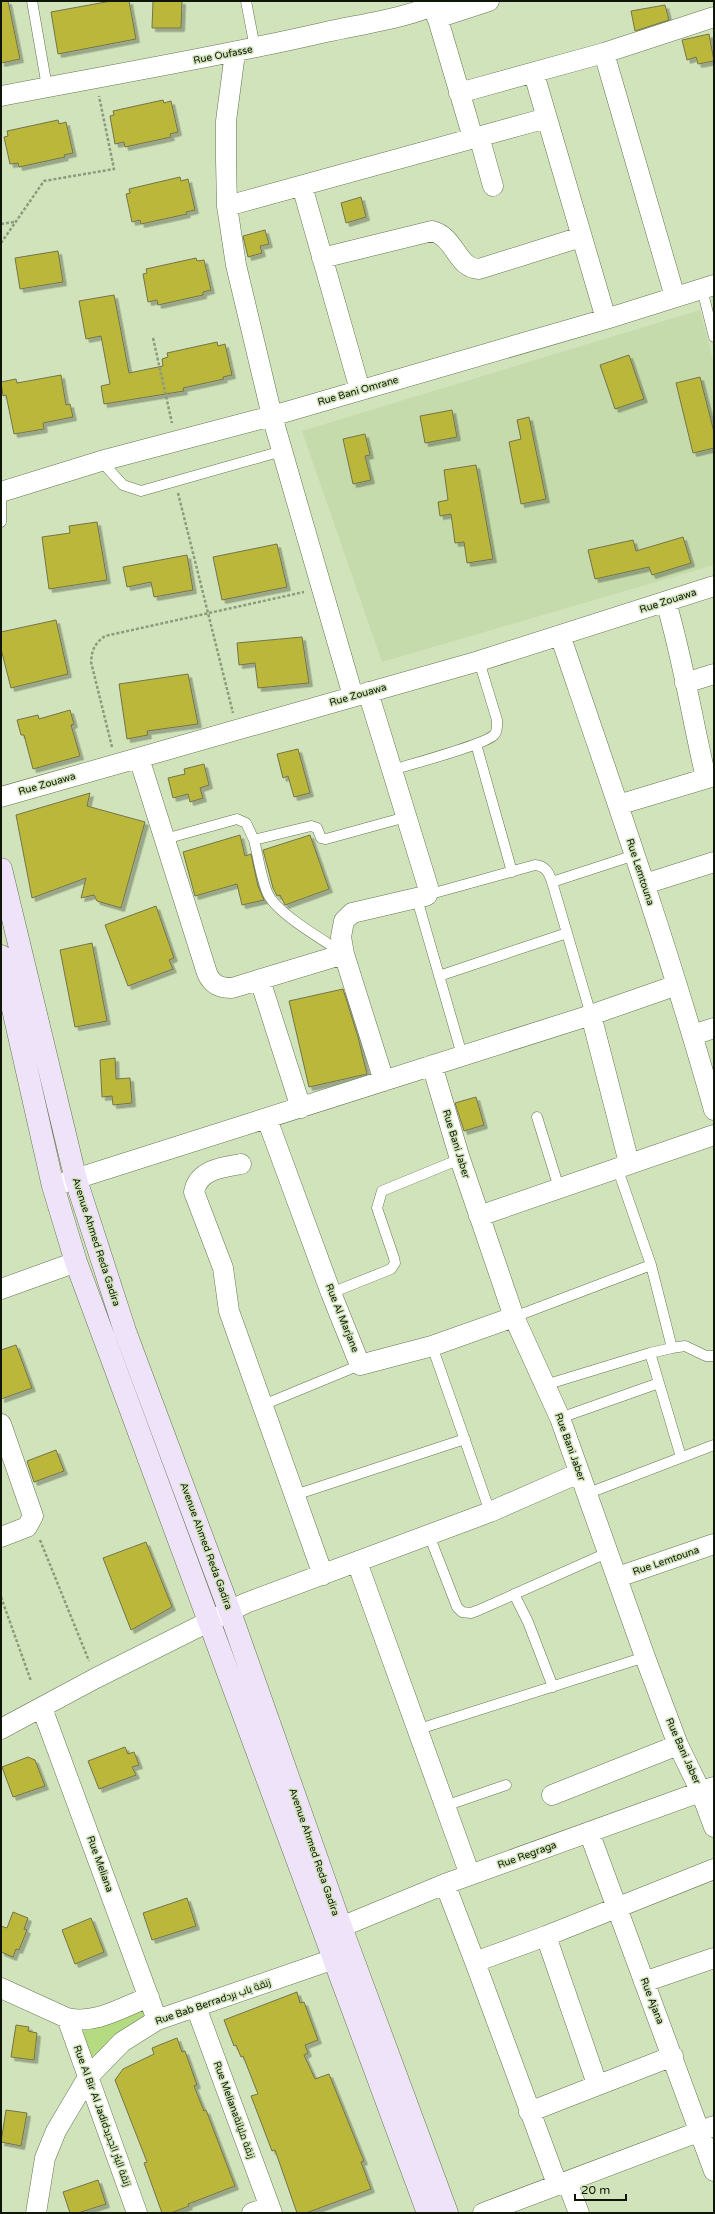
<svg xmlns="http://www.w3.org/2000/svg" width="715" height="2214" font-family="'Varela Round',Cairo,sans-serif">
	<defs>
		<filter id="shadow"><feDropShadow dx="3.5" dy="3.5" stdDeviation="0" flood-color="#0004"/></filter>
	</defs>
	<rect width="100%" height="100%" fill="#d0e3ba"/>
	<!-- built -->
	<path fill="#c5dbab" d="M700,310L714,364V565L382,662L302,431Z"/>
	<!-- green -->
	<path fill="#b4da82" d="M143,2008L147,2021L133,2024L122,2030L93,2057L89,2058L81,2032Z"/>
	<!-- building -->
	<path fill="#bab73a" stroke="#74744b" filter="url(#shadow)" d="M1,1H8L20,59L1,63Z
		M111,1H129L136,39L58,54L51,12Z
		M153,1H182L181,28H152Z
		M665,5L669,20L635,31L631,11Z
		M709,34L714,61L698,64L696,57L687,60L682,40Z
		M163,100L164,103L171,101L178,132L170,134L171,137L125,147L124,142L115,144L110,116L114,115L113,111Z
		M58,120L59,124L66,122L73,153L64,155L65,157L19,167L18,163L10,164L4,137L8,136L7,131Z
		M180,177L181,181L188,179L195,210L186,212L187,214L141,224L140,220L132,222L126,194L130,193L129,189Z
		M361,197L366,217L346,223L341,203Z
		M265,230L269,244L260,246L262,253L248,257L243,236Z
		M58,251L63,282L20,289L15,258Z
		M196,258L197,261L204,260L211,290L203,292V295L158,305L157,300L148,302L143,274L147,273L146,269Z
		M114,295L129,373L163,366L162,359L168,357L167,353L217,342L218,346L225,344L232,375L223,377L224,379L183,388L184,391L104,404L101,386L110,384L101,336L86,339L79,301Z
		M629,355L644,399L615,409L600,365Z
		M61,375L66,405L70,404L73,417L43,423L44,429L14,434L6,395L3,396L1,382L16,379L17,383Z
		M700,377L714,432V448L693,453L676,383Z
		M452,410L457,437L425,443L420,416Z
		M529,417L546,499L521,504L509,442L521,439L517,420Z
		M365,434L370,455L365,456L371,480L353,484L343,439Z
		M476,465L493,559L467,563L464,542L455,543L451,514L440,516L438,502L448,500L444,470Z
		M97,522L107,580L49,589L42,537L70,533L69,526Z
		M683,537L691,563L652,575L649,567L595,579L588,550L633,540L636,551Z
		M277,544L287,587L222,600L213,557Z
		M187,555L193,590L154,597L151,582L127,587L123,567Z
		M56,620L68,674L11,688L1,649V632Z
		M302,637L309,683L258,688L255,663L239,665L237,643Z
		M188,674L198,724L147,731L148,735L127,739L119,684Z
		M70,710L74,724L71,725L80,756L33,769L24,735H21L17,720L38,715L39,719Z
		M298,749L310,793L294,797L288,776L283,778L277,754Z
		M204,764L209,785L200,788L203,798L190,802L188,794L173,798L168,778L185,774L184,769Z
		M90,793L87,806L145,822L121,908L97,901L94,895L81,898L86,878L32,898L16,815Z
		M240,835L245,856L251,854L258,886L264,900L242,905L237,884L195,896L183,852Z
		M310,835L329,889L285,905L280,895L277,896L273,888L263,850Z
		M156,906L174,958L169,960L173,969L128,986L105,925Z
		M92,943L107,1021L75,1027L60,950Z
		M343,989L358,1037L367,1074L309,1087L289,1001Z
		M115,1058L116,1079L130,1078L132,1103L113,1105L112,1096L102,1097L100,1060Z
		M476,1097L484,1125L464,1131L455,1103Z
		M16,1345L32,1388L1,1399V1350Z
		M56,1450L64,1471L34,1482L27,1461Z
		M146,1542L172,1607L131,1630L103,1558Z
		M125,1747L128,1754L134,1752L139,1765L132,1767L136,1775L99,1789L88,1761Z
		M28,1757L35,1760L45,1786L13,1797L2,1767Z
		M187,1898L196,1926L152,1940L143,1913Z
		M13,1912L28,1918L24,1929L27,1930L19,1950L16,1949L13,1957L1,1952V1926L7,1928Z
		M91,1918L104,1952L75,1964L62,1930Z
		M297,1992L300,2003L304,2002L318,2040L305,2045L308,2053L304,2055L315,2079L329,2074L364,2161L361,2162L371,2189L306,2213H297L275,2150L272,2151L251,2096L258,2094L243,2056L241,2057L236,2045L234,2046L224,2020Z
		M16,2025L29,2027L28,2031L37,2033L34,2060L11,2057Z
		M177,2038L182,2052L185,2051L197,2085L194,2086L204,2111L206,2110L235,2186L188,2204L189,2206L171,2213H162L144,2163L147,2162L115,2080L123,2069L154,2054L152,2048Z
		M6,2110L27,2113L21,2146L1,2142Z
		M98,2180L106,2204L78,2213H70L63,2192Z"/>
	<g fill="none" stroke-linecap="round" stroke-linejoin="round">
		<defs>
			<path id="lane" d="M32,1L47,87
				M246,1L255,48
				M702,289L714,337
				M101,461L123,485L141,491L282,451
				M1,501V522
				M476,744L512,872
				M393,770C411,764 484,745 494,735C498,731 497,725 497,720L479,661
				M165,839L237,819L246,823L254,840L311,826L317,828L321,838L326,839L406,817
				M254,840C258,855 262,884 269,896C280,915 323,940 343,953
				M552,882L635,855
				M427,895L535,865C546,866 549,873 552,882L591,1015
				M417,899L462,1055
				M439,976L567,933
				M537,1117L559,1188
				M617,1167L651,1265L672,1348
				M331,1293L391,1269L395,1263L394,1258L377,1208L382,1191L460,1159
				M514,1317L651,1265
				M432,1346L490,1512
				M650,1353L681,1457
				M545,1385L650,1353L672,1348L685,1346L706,1356H714
				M263,1405L360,1365
				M560,1418L659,1383
				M586,1494L714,1445
				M295,1495L465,1439
				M429,1535L457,1607L462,1612L471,1613L479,1610L609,1552
				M514,1594L528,1622L553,1687
				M416,1730L645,1657
				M445,1806L506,1785"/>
			<path id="street" d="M434,6L473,138
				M437,18L489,1
				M235,53L226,121V160L227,206L236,265L272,416L353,696
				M604,53L675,297
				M534,74L606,319
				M459,93L604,53L714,17
				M1,96C109,75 218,57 326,32C361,24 411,18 443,1
				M479,136L493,186
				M302,186L360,390
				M227,206L547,118
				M322,258L432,231C456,237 456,268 479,269L581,237
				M1,492L101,461L272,416L606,319L714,285
				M666,602C683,659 692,719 706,778
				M560,635C614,793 669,950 714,1110
				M685,683L714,674
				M368,692L428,887L427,895L425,896L352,913L344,921L341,937L344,954L384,1081
				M139,758L207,973C212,985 220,988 232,988L344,954
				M1,797L479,661L714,586
				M618,805L714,776
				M645,884L714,862
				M260,980L301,1108
				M591,1015L629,1163
				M693,1035L714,1028
				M432,1065L460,1159L514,1317L560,1418L645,1657L678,1745L701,1792L714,1827
				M267,1119L331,1293L360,1365L432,1346L514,1317
				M241,1164C222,1167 198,1170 194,1192L223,1268L229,1311L323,1575
				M53,1186L591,1015L677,985
				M479,1216L714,1135
				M1,1289L76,1262
				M1,1424L33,1516L27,1527L1,1537
				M357,1562L470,1875
				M618,1577L714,1544
				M42,1708L157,2020
				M1,1729L96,1678L246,1603L490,1512L579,1473
				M552,1795L678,1745
				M589,1832L714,2171
				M445,1884L475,1962L557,2184
				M341,1927L445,1884L714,1787
				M546,1936L597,2084
				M475,1962L546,1936L714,1869
				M644,1982L714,1958
				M1,1988L67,2018C95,2025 123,2007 149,1997
				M196,2007L272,2213
				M67,2018L137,2213
				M529,2112L673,2056
				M567,2182L579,2213
				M36,2213L45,2158L56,2131L88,2077L122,2042L157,2020L334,1959
				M252,2213L269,2207
				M483,2213L714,2126"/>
			<path id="secondary" d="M1,869L76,1180L125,1331L230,1612L341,1927L447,2213
				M1,956L53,1186L76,1262L428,2213"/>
		</defs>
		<!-- lane casing -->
		<use href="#lane" stroke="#657651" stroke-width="11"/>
		<!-- street casing -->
		<use href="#street" stroke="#657651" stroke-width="21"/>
		<!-- secondary casing -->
		<use href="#secondary" stroke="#657651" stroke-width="23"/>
		<!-- path -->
		<path stroke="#8d9b7c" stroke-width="2.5" stroke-dasharray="3 2" stroke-linecap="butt" d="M1,224L14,222
			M1,243L44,181L114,169L99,96
			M153,338L172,423
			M178,493L233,713
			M112,747L91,662C92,650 94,644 105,636L304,592
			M40,1540L89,1661
			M1,1597L31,1681"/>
		<!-- lane -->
		<use href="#lane" stroke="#fff" stroke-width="10"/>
		<!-- street -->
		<use href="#street" stroke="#fff" stroke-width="20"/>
		<!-- secondary -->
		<use href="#secondary" stroke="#efe3fa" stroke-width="22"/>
	</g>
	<g text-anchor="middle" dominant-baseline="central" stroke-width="3" stroke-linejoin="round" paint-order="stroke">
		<!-- street labels -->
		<g font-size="10" fill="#0f1507" stroke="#d0e3ba">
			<text transform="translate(223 55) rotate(-11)">Rue Oufasse</text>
			<text transform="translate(358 391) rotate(-16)">Rue Bani Omrane</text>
			<text transform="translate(668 601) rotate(-18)">Rue Zouawa</text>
			<text transform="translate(358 695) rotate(-16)">Rue Zouawa</text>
			<text transform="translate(47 784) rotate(-16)">Rue Zouawa</text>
			<text transform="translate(640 872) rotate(72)">Rue Lemtouna</text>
			<text transform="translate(456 1144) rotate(73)">Rue Bani Jaber</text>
			<text transform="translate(96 1242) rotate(72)">Avenue Ahmed Reda Gadira</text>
			<text transform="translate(342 1318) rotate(68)">Rue Al Marjane</text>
			<text transform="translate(570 1447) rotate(70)">Rue Bani Jaber</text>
			<text transform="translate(206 1546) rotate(70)">Avenue Ahmed Reda Gadira</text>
			<text transform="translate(666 1561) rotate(-19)">Rue Lemtouna</text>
			<text transform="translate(683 1751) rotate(66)">Rue Bani Jaber</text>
			<text transform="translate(314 1852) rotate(71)">Avenue Ahmed Reda Gadira</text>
			<text transform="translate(527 1855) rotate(-20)">Rue Regraga</text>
			<text transform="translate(100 1864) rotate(70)">Rue Meliana</text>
			<text transform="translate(652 2001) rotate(69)">Rue Ajana</text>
			<text transform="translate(213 2002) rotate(-19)">Rue Bab Berradزنقة باب برد</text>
			<text transform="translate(234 2110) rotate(70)">Rue Melianaزنقة مليانة</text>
			<text transform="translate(102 2116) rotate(70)">Rue Al Bir Al Jadidزنقة البئر الجديد</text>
		</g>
	</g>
	<!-- border -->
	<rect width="715" height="2214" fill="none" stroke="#0f1507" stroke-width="4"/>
	<!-- scale -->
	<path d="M575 2194v6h51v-6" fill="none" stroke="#0f1507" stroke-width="2"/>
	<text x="581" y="2194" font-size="12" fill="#0f1507" stroke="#d0e3ba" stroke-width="3" paint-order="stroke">20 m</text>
</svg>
